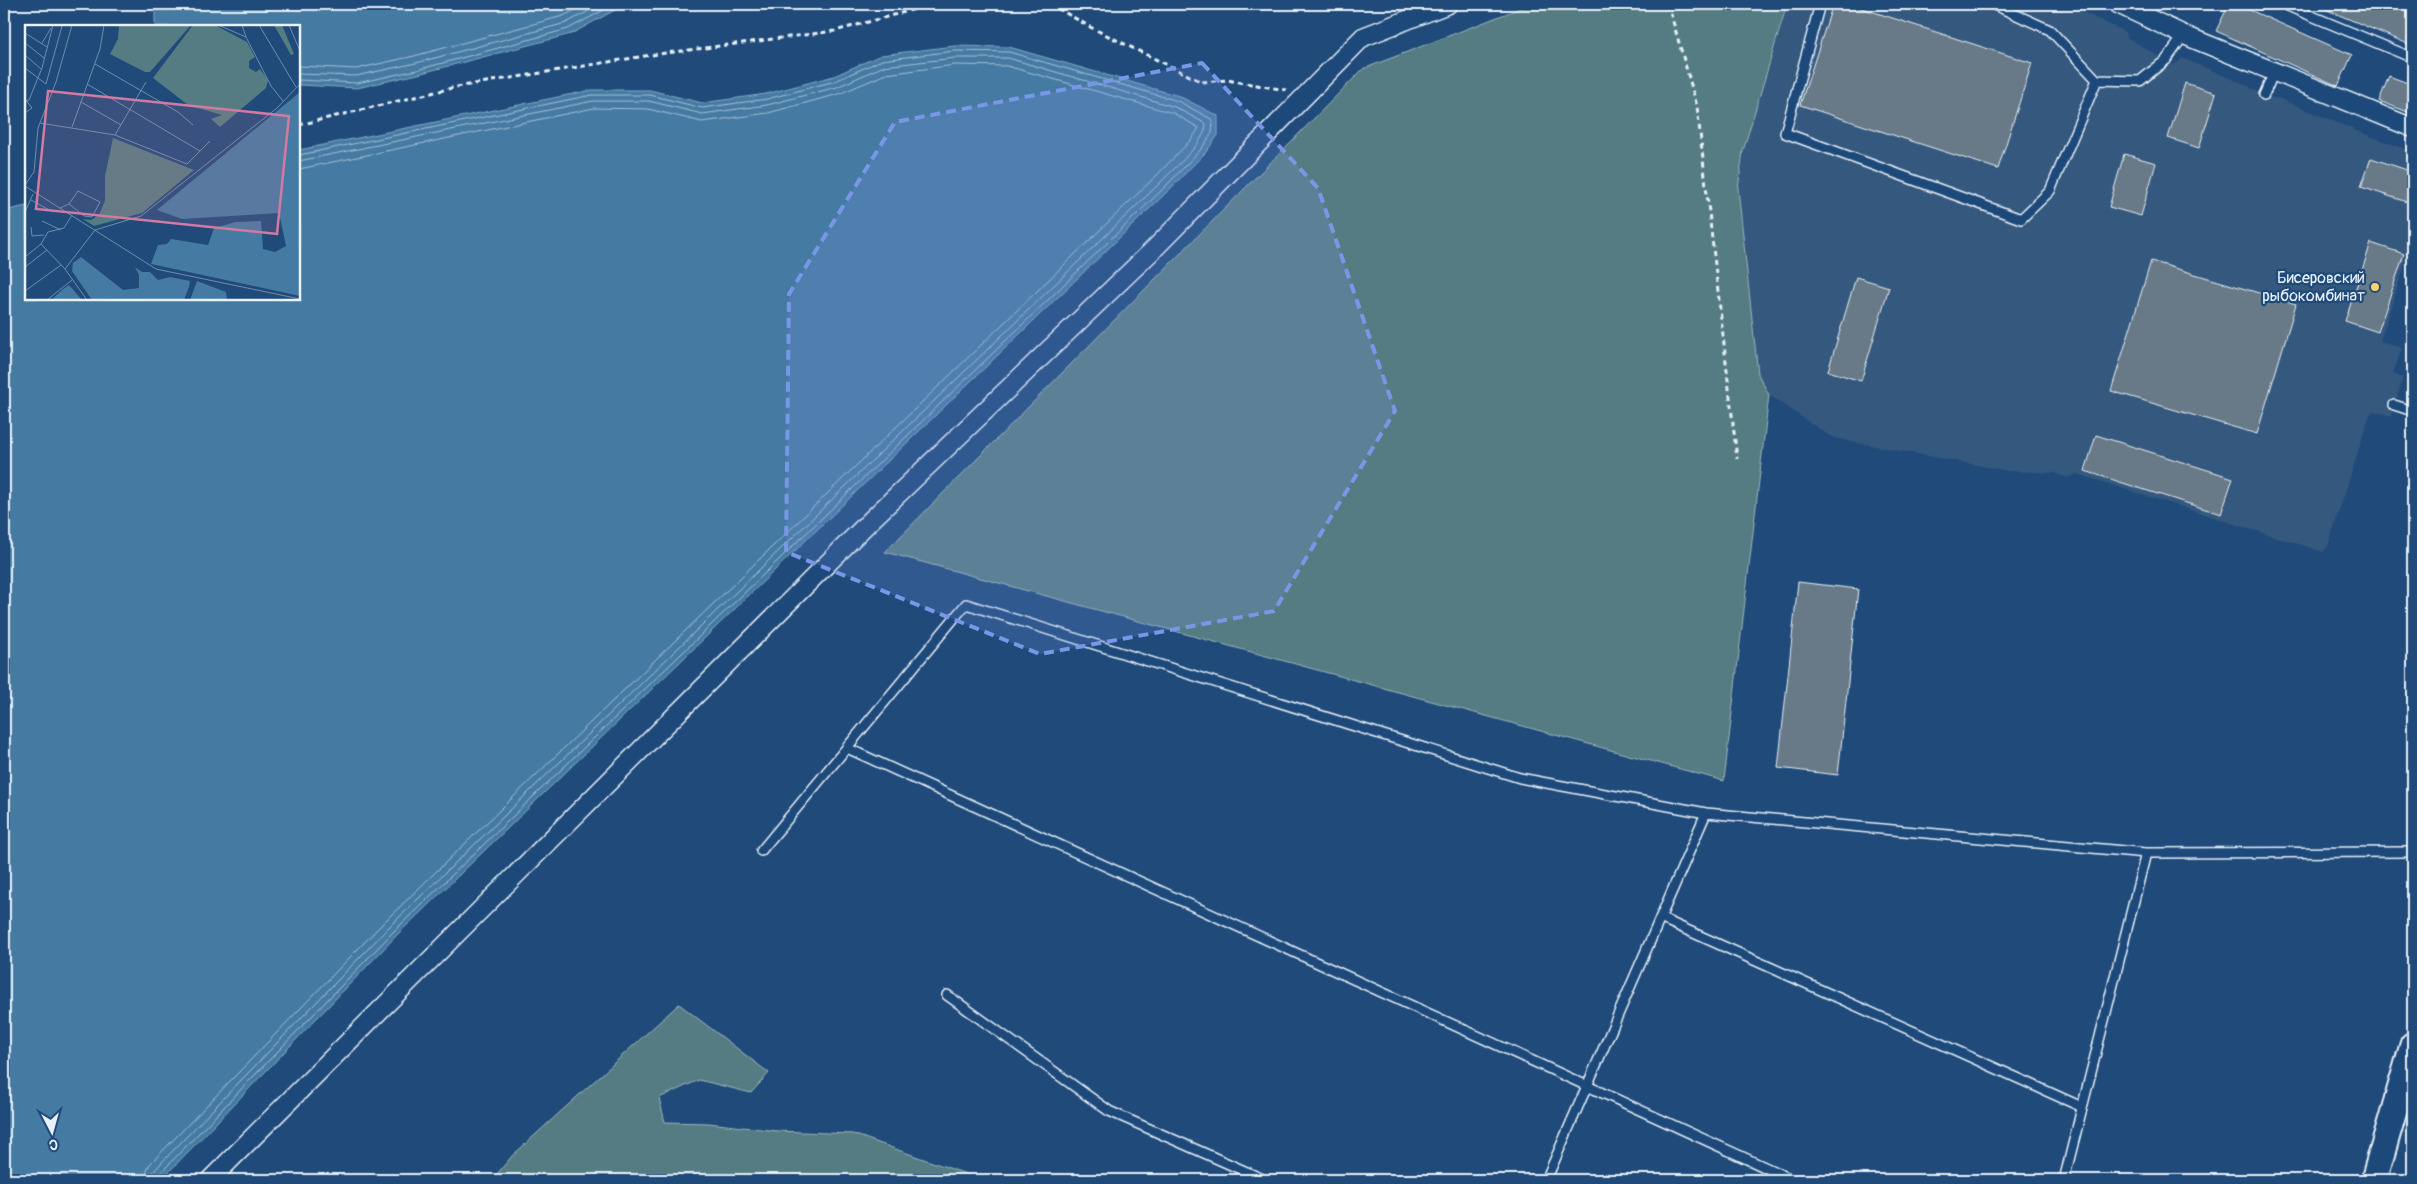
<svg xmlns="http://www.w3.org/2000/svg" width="2417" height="1184" font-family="Pangolin,sans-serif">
	<rect width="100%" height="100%" fill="#1f4a7a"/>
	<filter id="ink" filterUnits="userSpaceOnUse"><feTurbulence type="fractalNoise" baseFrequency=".02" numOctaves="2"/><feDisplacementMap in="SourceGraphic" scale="10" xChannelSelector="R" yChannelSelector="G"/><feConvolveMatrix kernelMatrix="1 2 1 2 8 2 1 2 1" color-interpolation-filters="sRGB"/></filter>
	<g filter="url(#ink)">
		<!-- built -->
		<path fill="#35587e" d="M1790,4H2066L2125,32L2126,37L2174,65L2182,58L2242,83L2270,98H2278L2362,133L2413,152V250L2410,249L2380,341L2402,348L2393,374L2403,378L2391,416L2373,411L2369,417L2328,546L2323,552L2077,474L2067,478L2055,473L2008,471L1843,440L1828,435L1769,395L1758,375L1738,189L1743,151L1787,7Z"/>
		<!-- green -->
		<path fill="#557c82" stroke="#9eb6bd" d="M1531,4H1790L1786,8L1743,151L1738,189L1758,374L1769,395L1724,781L885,552L1363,69Z
			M679,1004L769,1073L751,1093L699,1080L659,1098L665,1122L709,1123L777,1131L853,1134L983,1180H492L512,1156Z"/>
		<!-- water -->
		<path fill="#457aa2" stroke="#86aac4" d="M155,4H626L571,34L418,74L357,88L299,85V26H155Z
			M954,46L1009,47L1179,96L1218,116V135L1206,152L1170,189L398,934L161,1180H4V211L26,206V299H299V150L592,90H650L702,103L766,94L834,76L881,55Z"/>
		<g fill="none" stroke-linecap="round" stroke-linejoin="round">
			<!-- shore -->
			<path stroke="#a7c1d6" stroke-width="1" d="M299,66L356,69L414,56L563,16L587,4
				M299,74L356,76L416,63L566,23L602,4
				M299,80L357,83L417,70L568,29L615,4
				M144,1180L149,1165L385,921L1156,176L1191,140L1199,128L1173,113L1007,66L955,65L886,74L839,94L768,113L702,122L648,109L594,108L299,169
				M151,1180L153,1172L164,1160L390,926L1162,181C1174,168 1206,142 1206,124L1175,107L1008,58H955L884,66L837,87L767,105L702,114L649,101H593L299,161
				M158,1180L159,1175L169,1164L394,931L1166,186L1202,148L1212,133L1213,120L1178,101L1009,52L954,51L882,60L835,81L767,99L702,108L650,95H592L299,155"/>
		</g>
		<!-- building -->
		<path fill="#687a88" stroke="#e8f1f8" d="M1833,4H1849L2032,63L1998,169L1800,105Z
			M2229,4H2236L2352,55L2338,86L2216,31Z
			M2313,4H2413V46Z
			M2389,76L2413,85V114L2379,101Z
			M2185,83L2216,93L2199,148L2168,138Z
			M2124,154L2156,163L2141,216L2109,207Z
			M2371,158L2413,172V204L2361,187Z
			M2371,243L2404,254L2378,332L2345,321Z
			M2151,261L2296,304L2257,434L2111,391Z
			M1856,277L1889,287L1861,381L1828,371Z
			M2096,435L2233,478L2221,514L2085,471Z
			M1798,582L1858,589L1838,775L1778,768Z"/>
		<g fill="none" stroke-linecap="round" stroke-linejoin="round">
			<defs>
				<path id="lane" d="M1820,4L1785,133L2021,219L2050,191L2097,80
					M1992,4L2050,30L2097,80L2140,81L2166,60L2184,35
					M2283,4L2413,58
					M2264,95L2274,72
					M2394,405L2413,411
					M847,748L1793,1180
					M761,851L966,604L1520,778L1706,813L2146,853L2413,852
					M1660,918L2082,1107
					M947,995L1109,1111L1265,1180
					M1546,1180L1706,813
					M2064,1180L2146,853"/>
				<path id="street" d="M2118,4L2184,35L2413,128
					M210,1180L868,523L1154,249L1363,37L1448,4"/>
				<path id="secondary" d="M2374,1180L2413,1045"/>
			</defs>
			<!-- lane casing -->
			<use href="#lane" stroke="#e8f1f8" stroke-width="12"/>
			<!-- street casing -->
			<use href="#street" stroke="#e8f1f8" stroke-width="21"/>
			<!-- secondary casing -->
			<use href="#secondary" stroke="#e8f1f8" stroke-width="29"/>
			<!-- path -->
			<path stroke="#e8f1f8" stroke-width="3" stroke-dasharray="5 4" stroke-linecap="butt" d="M1050,4L1092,28L1202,82L1227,80L1286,90
				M1668,4L1697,106L1737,459
				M299,125L456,87L651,55L835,31L934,4
				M2408,254L2413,256"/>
			<!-- lane -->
			<use href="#lane" stroke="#1f4a7a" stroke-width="9"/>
			<!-- street -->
			<use href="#street" stroke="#1f4a7a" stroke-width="18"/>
			<!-- secondary -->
			<use href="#secondary" stroke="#1f4a7a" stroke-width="25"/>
		</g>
	</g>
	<!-- marked area -->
	<path fill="#7897e6" fill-opacity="0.2" stroke="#7897e6" stroke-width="4" stroke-dasharray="10 6" stroke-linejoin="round" d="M1202,63L1318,188L1395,411L1274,611L1040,654L786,552L789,294L895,122Z"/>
	<!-- markers -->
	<circle fill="#ffd166" stroke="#1f4a7a" stroke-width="2" cx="2375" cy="287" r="5"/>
	<g text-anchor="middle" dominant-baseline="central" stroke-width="4.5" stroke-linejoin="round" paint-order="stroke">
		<!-- poi labels -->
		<g font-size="16" fill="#e8f1f8" stroke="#1f4a7a" text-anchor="end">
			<text x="2365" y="278">Бисеровский<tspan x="2365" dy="18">рыбокомбинат</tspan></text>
		</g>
	</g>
	<!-- overview -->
	<g transform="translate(25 25)">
		<rect width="275" height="275" fill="#1f4a7a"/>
		<path d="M94,0H166L125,47H120L85,29L93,14ZM168,0H190L222,17L230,32L224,36V43L231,47L235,44L243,55L241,63L195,102L186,94L197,90L163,80L128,53ZM249,0H257L269,29L266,30ZM88,113L169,145L117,188L69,201L58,194L66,195L74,190L80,176V151Z" fill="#557c82"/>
		<path d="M275,67V271L126,239L133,220L142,219L146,214L183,220L189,203L211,197L236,196L238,224L250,227L261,221L254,188L157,194L132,185ZM56,232L98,265L114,263V250L110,242L117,247H125L133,255L145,252L165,256L164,262L159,275H67L47,246L48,238ZM172,256L201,267L202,275H165ZM44,260L57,275H26L38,264Z" fill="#457aa2"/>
		<path fill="none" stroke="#6f8dac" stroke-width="1" d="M193,0L221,12L217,0M234,0L271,62M264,0L275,26M0,8L22,22M221,12L246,61L258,76M0,18L19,33M17,18L26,3M0,30L16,44M70,39L153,87L168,100M0,43L21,59L37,1M62,59L175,126M0,74L7,83L0,88M0,77L4,75L17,43L28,0M56,77L96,100M15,98L90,110L162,139L185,116M47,102L75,24L79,0M90,110L121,57M0,160L9,147L13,103L31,57L47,0M0,161L131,244L275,274M6,175L28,187M35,183L44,179L59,191L67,192L75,177L53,166L44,179M0,187L8,169M17,196L36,205M6,202L7,211L19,210M0,232L16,219M0,242L22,225M40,244L16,219L23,207L39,203L47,190M0,266L36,240M22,275L47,255M62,275L40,244L70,205L116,191L252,83L275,59"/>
		<path fill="#d37aa2" fill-opacity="0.15" stroke="#d37aa2" stroke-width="2.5" d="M23,66L264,91L252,209L11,184Z"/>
		<rect width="275" height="275" fill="none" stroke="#e8f1f8" stroke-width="2.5"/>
	</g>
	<!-- margin -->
	<rect width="2417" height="1184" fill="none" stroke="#1f4a7a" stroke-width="20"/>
	<rect x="10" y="10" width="2397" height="1164" fill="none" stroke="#e8f1f8" stroke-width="2" filter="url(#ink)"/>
	<!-- north arrow -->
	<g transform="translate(52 1132) rotate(174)" stroke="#1f4a7a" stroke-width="4" paint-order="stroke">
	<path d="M0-4L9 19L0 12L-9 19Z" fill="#e8f1f8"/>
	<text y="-8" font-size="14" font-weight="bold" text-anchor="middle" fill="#e8f1f8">С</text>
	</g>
</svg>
